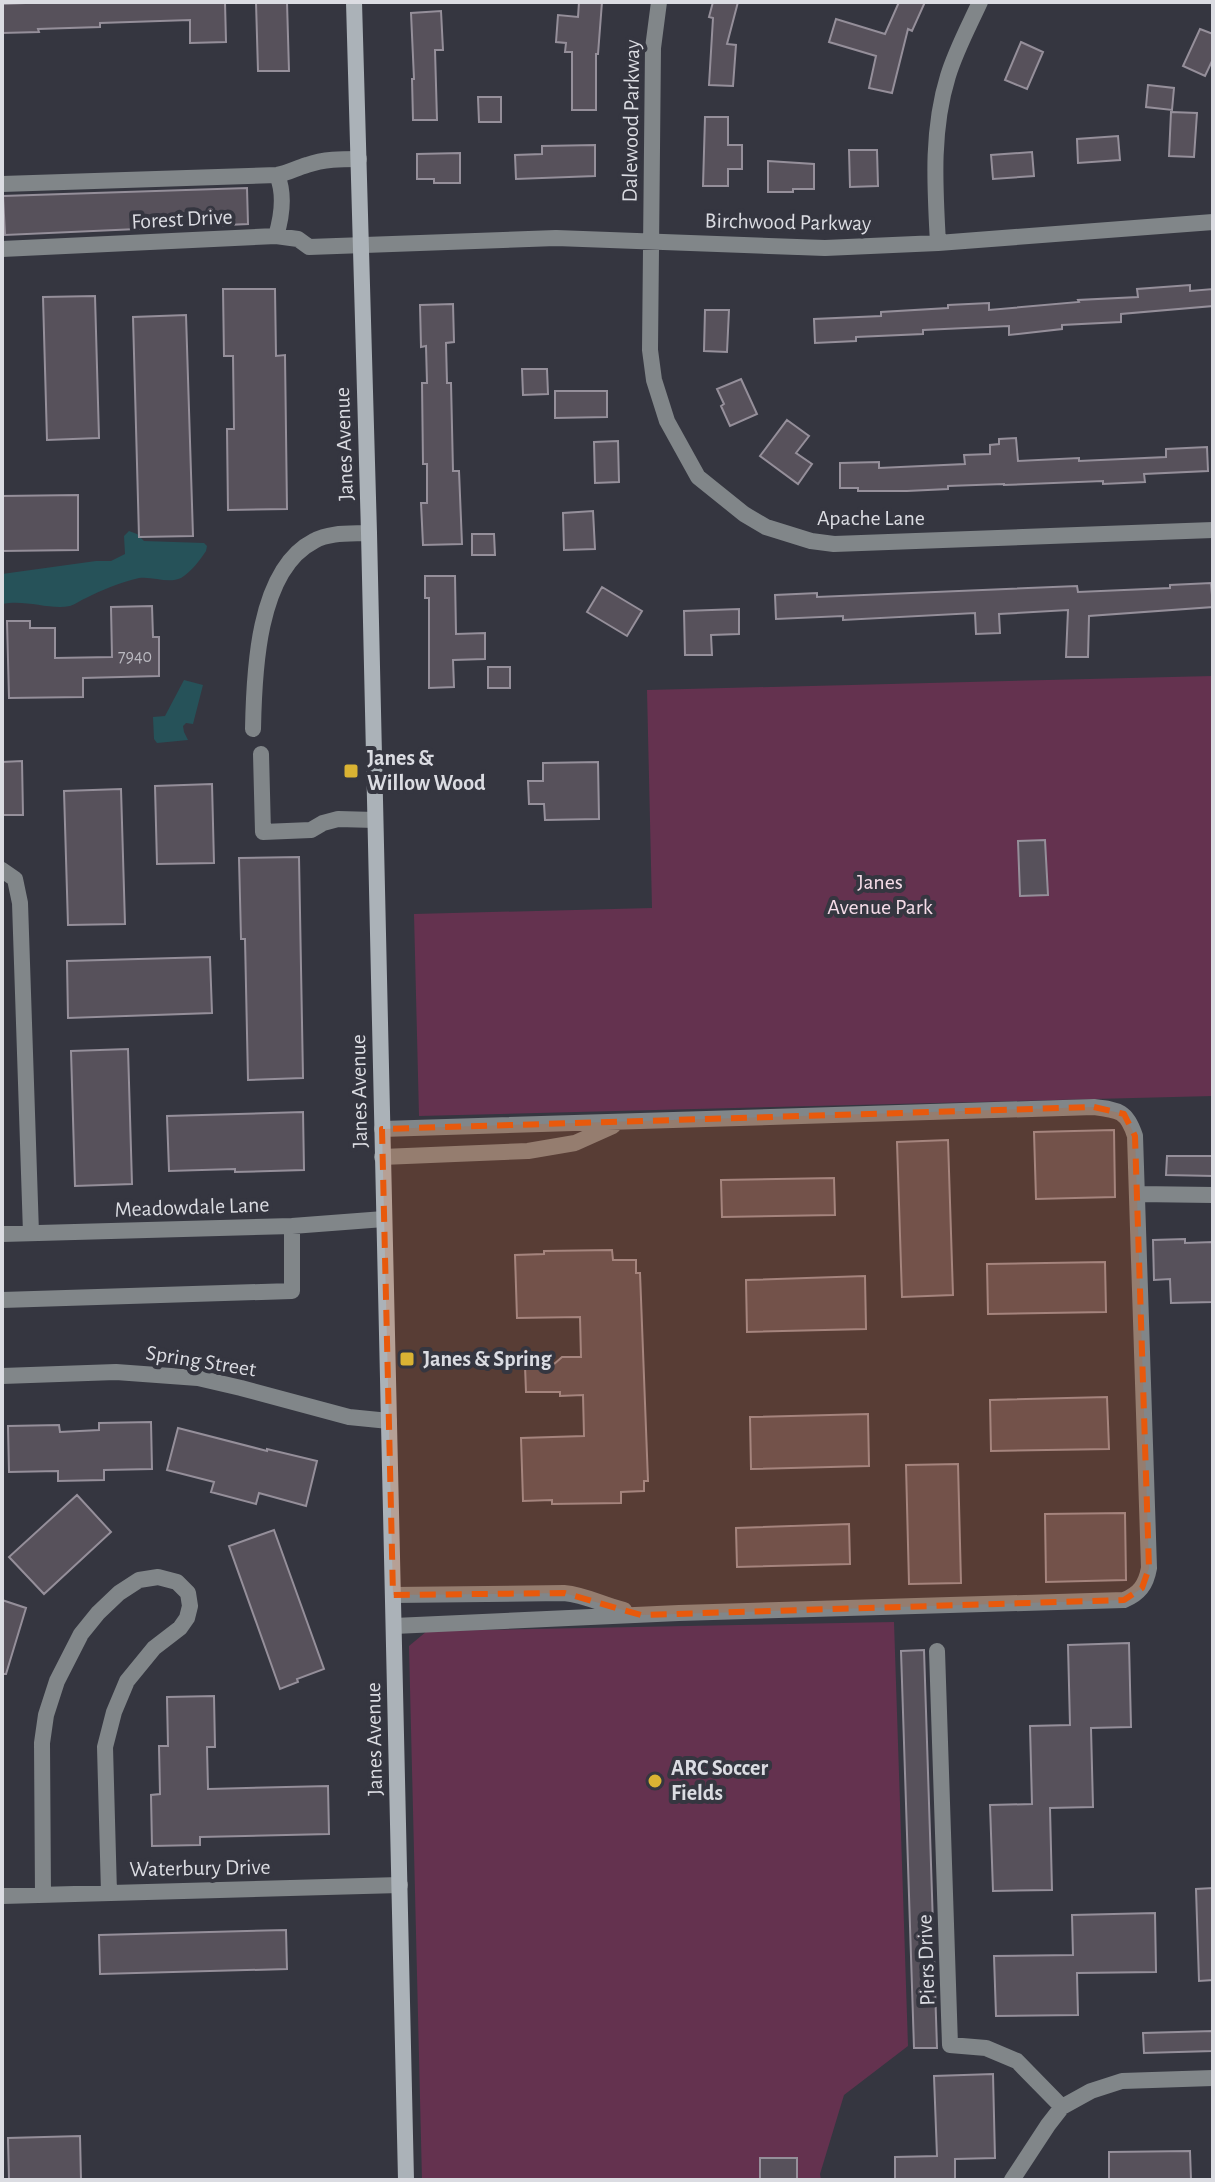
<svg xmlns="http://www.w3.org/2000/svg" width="1215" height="2182" font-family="'Alegreya Sans',sans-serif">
	<rect width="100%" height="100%" fill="#353640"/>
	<!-- green -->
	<path fill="#64324f" d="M1213,676V1096L419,1116L414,914L652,908L647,690Z
		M894,1622L908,2046L844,2095L820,2174L821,2180H422L409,1646L427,1631Z"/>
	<!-- water -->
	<path fill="#265259" d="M129,531L137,534L144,541L204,543L207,546L206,551C200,560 191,572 181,578C168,584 153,576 139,578C121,582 102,590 86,598C81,600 76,604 70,606C49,610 26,599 2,604V574L96,561H111L125,554L124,536Z
		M184,680L203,685L193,724L186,723L183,726L184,732L188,740L157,743L154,739L153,717L165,716Z"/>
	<!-- building -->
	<path fill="#57515b" stroke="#958f9a" stroke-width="2" d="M49,2H225L226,42L190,43V20L100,23V27L38,29L39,32L2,33V4Z
		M256,2H287L289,71H258Z
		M579,2H602L598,54H596V110H572V52H565L566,43L556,42L558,15L578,17Z
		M713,2H738L727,44L736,45L733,86L709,85L713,18L709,17Z
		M899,2H925L912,31L908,29L892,93L869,88L876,56L829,42L836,19L885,34Z
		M441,11L443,50H435L437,120H413L412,79H414L411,13Z
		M1200,29L1213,34V59L1205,76L1183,66Z
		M1021,42L1043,52L1027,89L1005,80Z
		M1148,85L1174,88L1172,110L1146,107Z
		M478,97H501V122H479Z
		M1171,112L1197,113L1194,157L1169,156Z
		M705,117H728V145H742V169H728V186H703Z
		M1118,136L1120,160L1078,163L1077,139Z
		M595,145V176L516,179L515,155L542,154V146Z
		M849,150H877L878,186L850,187Z
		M1032,152L1034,176L993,179L991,155Z
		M460,153V183H434V179H417V154Z
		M768,161L814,164V189H793V192H768Z
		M247,188L248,224L5,235L3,196Z
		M1190,285V291L1213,289V306L1121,314V322L1062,325V329L1009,335V326L923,330V334L856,337V341L815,343L814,319L881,316V312L948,308V305L989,303V310L1079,302L1078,300L1138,297L1137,289Z
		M223,289H275L276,356L285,355L287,509L228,510L227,429H234L233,356H224Z
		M95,296L99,438L47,440L43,297Z
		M453,304L454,342L446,343L447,383H451L453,471H459L462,544L423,545L421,503H427V464H423L422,383H427L426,346L421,347L420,305Z
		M705,310H729L727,352L704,351Z
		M186,315L193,536L139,537L133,317Z
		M522,369H547L548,394L523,395Z
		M741,379L757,414L730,426L721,406L724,404L717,389Z
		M555,391H607V417L555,418Z
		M787,420L809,436L796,453L812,464L798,484L760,456Z
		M1016,438L1018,461L1079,458V461L1166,457V449L1207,447L1208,471L1144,474L1145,482L1103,484V481L1004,485V484L948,486V489L907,491H858V488H840V463L879,462V468L965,464L964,455L990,454V445L999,444V439Z
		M618,441L619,482L595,483L594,442Z
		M78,495V550L2,551V496Z
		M593,511L595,549L564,550L563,513Z
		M472,534H494L495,555H472Z
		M425,576H455L456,634L485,633V659L453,660L454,687L429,688V598H425Z
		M1211,583L1213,607L1089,616L1088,657H1066L1068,610L999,614L1000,633L976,634L975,613L843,620V616L776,619L775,595L817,593V597L1077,586L1078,592L1170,588V585Z
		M602,587L642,611L627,636L587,612Z
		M152,606L153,637H159V676L83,678V697L9,698L7,621H30V628H55V658L112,657L111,607Z
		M739,609V634L711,635L712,655H685L684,611Z
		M488,667H510V688H488Z
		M22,761L23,815H2V762Z
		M598,762L599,819L545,820L544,804H529L528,781H543V763Z
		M212,784L214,863L157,864L155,786Z
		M121,789L125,924L68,925L64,791Z
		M1045,840L1048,895L1020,896L1018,841Z
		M299,857L303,1078L248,1080L245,939H241L239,858Z
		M210,957L212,1013L68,1018L67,961Z
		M128,1049L132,1184L75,1186L71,1051Z
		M303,1112L304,1170L235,1172V1169L169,1171L167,1116Z
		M1114,1130L1115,1197L1036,1199L1034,1132Z
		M948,1140L953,1295L902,1297L897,1142Z
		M1167,1156H1213V1176L1166,1175Z
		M834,1178L835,1215L722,1217L721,1180Z
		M1185,1239V1243L1213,1242V1302L1171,1303L1170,1279L1154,1280L1153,1240Z
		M612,1250L613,1260H636V1273H640L648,1481H644V1491L621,1492V1503L552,1504V1500L523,1501L521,1438L584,1436L583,1395L560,1396V1392H526L525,1366L553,1365L562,1357H581L580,1317L517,1318L515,1255L544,1254V1251Z
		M1105,1262L1106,1312L988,1314L987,1264Z
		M865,1276L866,1329L747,1332L746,1280Z
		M1107,1397L1109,1449L991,1451L990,1400Z
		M868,1414L869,1466L751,1469L750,1417Z
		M151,1422L152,1469L104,1470V1480L58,1481V1471L9,1472L8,1426L59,1425L60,1432L99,1430V1423Z
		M178,1428L267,1451V1449L317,1461L306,1506L259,1493L256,1504L211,1492L214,1482L167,1470Z
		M958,1464L961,1583L909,1584L906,1465Z
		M77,1495L111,1532L44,1594L9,1557Z
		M1125,1513L1126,1580L1046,1582L1045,1514Z
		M849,1524L850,1564L737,1567L736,1528Z
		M274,1530L324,1669L297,1679L298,1682L280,1689L229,1546Z
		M2,1600L26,1608L6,1674H2Z
		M1129,1643L1131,1727L1091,1728L1093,1807L1050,1808L1052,1890L993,1891L990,1805L1032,1804L1030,1726L1070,1725L1068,1645Z
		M924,1650L937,2048H914L901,1651Z
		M214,1696L215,1747H207L208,1789L328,1786L329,1834L200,1837V1845L152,1846L151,1795L160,1794L159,1746H168L167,1697Z
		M1213,1888V1980L1199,1981L1196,1889Z
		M1155,1913L1156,1972L1077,1973L1078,2015L996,2016L994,1956L1073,1955L1072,1915Z
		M286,1930L287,1969L100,1974L99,1935Z
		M1213,2031V2051L1144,2053L1143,2033Z
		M993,2074L995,2158L955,2159V2180H895V2157L937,2156L934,2076Z
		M80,2136L81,2180H9L8,2138Z
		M1190,2151L1191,2180H1109V2152Z
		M760,2158H797V2180H760Z"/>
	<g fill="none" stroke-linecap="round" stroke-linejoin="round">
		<!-- street -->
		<path stroke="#818689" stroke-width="16" d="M659,2L653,48L650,350L654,380L667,421L698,477L744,514L766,527L811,541L834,544L1213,530
			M2,184L277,175C289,173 296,168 307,165C324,159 341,159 359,159
			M276,236C282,216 285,194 277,175
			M938,243C935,187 931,131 948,76C956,50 969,26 980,2
			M2,249L276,236L298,239L309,247L556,238L825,248L938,243L1213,222
			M253,729C254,674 257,570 314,541C330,532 351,534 369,533
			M261,754L263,832L311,830L323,823L338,819L375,820
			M2,870L15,879L20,903L31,1233
			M382,1129L1094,1107C1119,1110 1127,1111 1135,1136L1149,1568C1146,1585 1139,1594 1124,1600L679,1613L394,1626
			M382,1157L528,1151L575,1143L613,1126
			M1138,1194L1213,1195
			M2,1234L292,1226L384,1219
			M2,1300L292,1291V1226
			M2,1376L116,1372L198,1378L241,1388L349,1417L389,1421
			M393,1595L564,1593C586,1595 603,1605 624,1610
			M937,1651L950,2045L986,2048L1017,2061L1062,2107
			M43,1895L42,1743L46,1715L57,1681L81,1634L98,1613L119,1593L139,1580L158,1577L177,1582L188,1593L190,1606L187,1618L180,1628L154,1648L127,1681L114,1712L105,1747L109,1893
			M2,1896L400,1885
			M1012,2180L1048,2125L1062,2107L1091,2091L1122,2081L1213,2078"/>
		<!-- secondary -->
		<path stroke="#abb2b8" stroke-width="16" d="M354,2L369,533L406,2180"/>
	</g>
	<!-- marked area -->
	<path fill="#e8590c" fill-opacity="0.2" stroke="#e8590c" stroke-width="6" stroke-dasharray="16 10" stroke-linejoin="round" d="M1094,1107L1124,1114L1135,1136L1149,1568L1142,1588L1124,1600L641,1615L564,1593L393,1595L382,1129Z"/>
	<!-- markers -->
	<g fill="#dab333" stroke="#353640" stroke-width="3">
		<rect x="343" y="763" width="16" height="16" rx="4"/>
		<rect x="399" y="1351" width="16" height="16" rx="4"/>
		<circle cx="655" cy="1781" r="8"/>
	</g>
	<g text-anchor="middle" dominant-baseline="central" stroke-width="8" stroke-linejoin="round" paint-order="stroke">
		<!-- number labels -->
		<g font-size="18" fill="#bab9c0">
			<text x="135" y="657">7940</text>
		</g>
		<!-- street labels -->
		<g font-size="22" fill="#dbdce2" stroke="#353640">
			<text transform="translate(631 121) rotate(-89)">Dalewood Parkway</text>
			<text transform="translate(182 219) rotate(-3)">Forest Drive</text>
			<text transform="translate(788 222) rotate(1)">Birchwood Parkway</text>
			<text transform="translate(344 444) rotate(-92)">Janes Avenue</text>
			<text x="871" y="518">Apache Lane</text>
			<text transform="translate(359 1091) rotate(-91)">Janes Avenue</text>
			<text transform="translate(192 1207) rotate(-2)">Meadowdale Lane</text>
			<text transform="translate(201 1361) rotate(9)">Spring Street</text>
			<text transform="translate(374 1739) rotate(-91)">Janes Avenue</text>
			<text transform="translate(200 1868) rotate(-1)">Waterbury Drive</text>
			<text transform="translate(926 1960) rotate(-92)">Piers Drive</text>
		</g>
		<!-- poi labels -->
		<g font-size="22" font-weight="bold" fill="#dbdce2" stroke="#353640" text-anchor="start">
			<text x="367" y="758">Janes &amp;<tspan x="367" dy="25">Willow Wood</tspan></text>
			<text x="423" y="1359">Janes &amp; Spring</text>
			<text x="671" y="1768">ARC Soccer<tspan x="671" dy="25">Fields</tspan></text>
		</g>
		<!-- park labels -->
		<g font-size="22" fill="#f5dce8" stroke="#353640">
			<text x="880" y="882">Janes<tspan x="880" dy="25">Avenue Park</tspan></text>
		</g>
	</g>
	<!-- border -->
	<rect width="1215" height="2182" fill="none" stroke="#dbdce2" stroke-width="8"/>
</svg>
